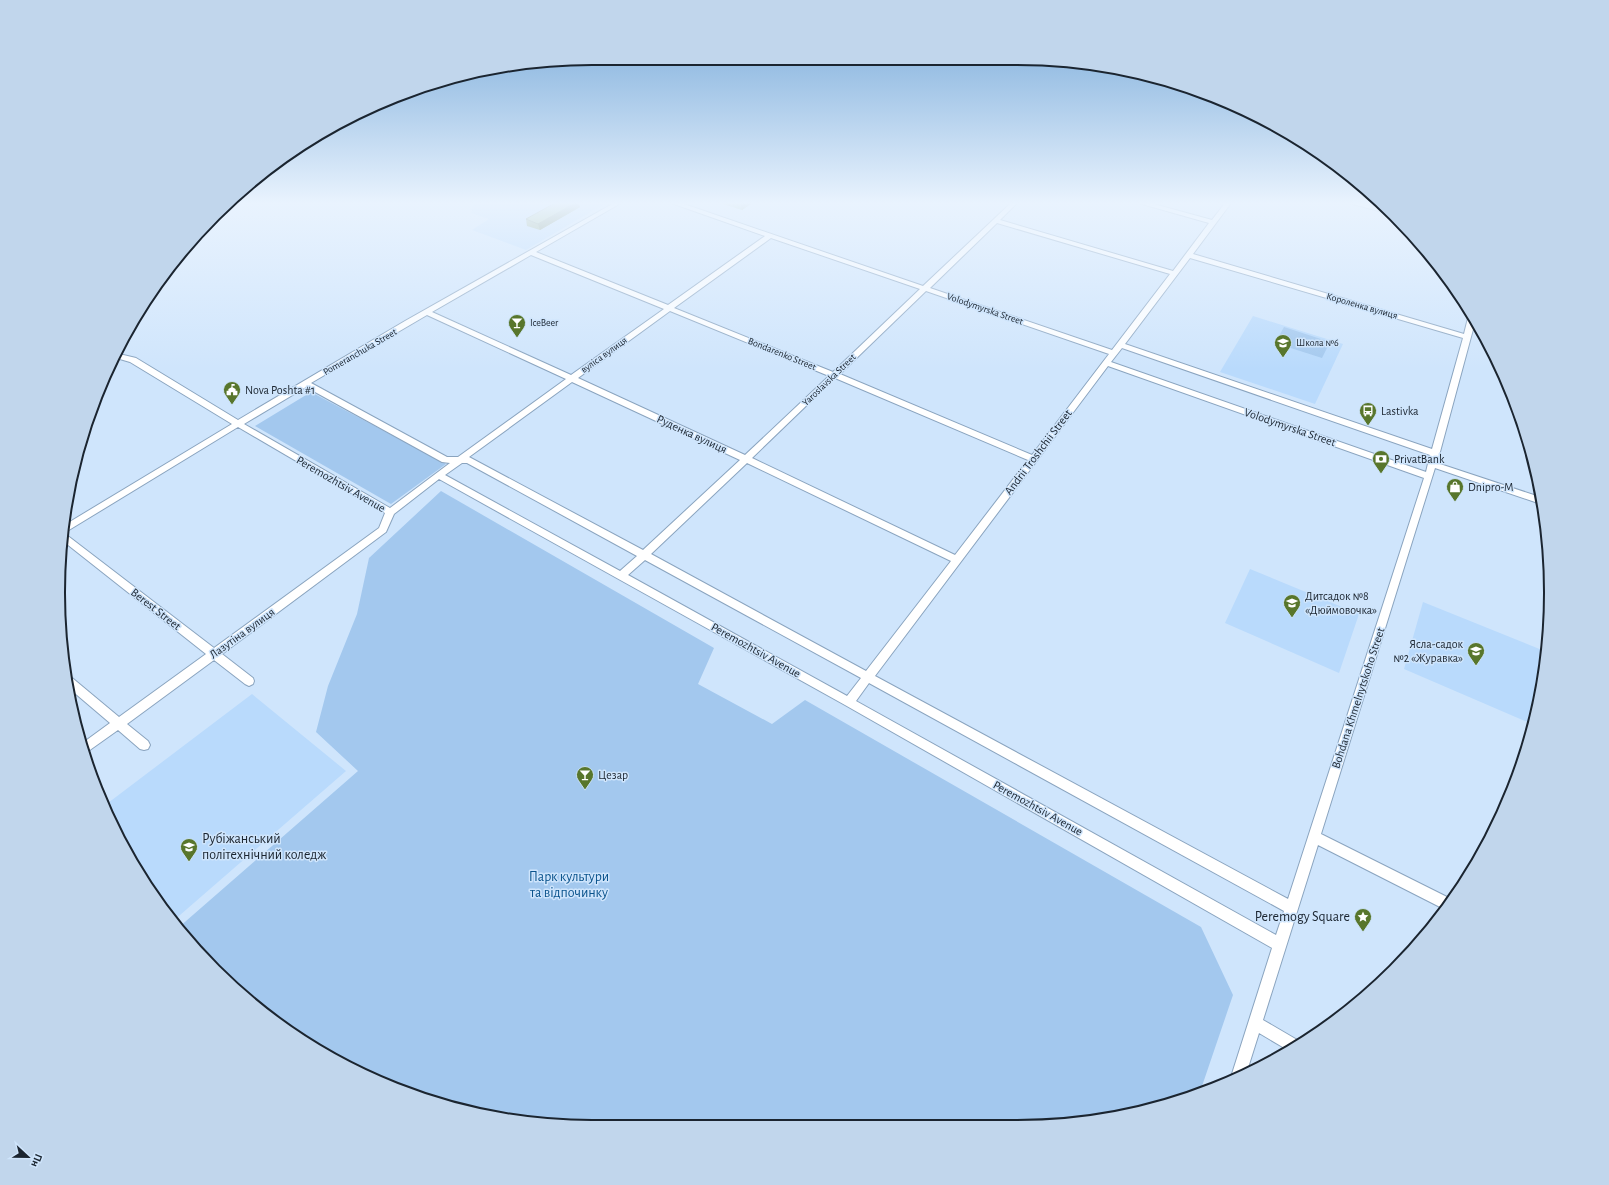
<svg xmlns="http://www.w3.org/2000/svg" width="1609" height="1185" font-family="'Alegreya Sans',sans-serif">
	<rect width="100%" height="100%" fill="#cfe5fc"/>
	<!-- built -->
	<path fill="#b9dafc" d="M473,203H606L526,250L472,230L489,219L471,213Z
		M1253,316L1343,344L1315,404L1220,372Z
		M1250,569L1359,614L1339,673L1225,623Z
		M1423,602L1547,652L1546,662L1532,724L1404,669Z
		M252,694L346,771L172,922L104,806Z"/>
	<!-- green -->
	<path fill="#a3c8ee" d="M1284,327L1330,342L1322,358L1275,343Z
		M311,392L446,464L391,504L255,426Z
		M441,491L714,648L698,684L772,724L805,700L1201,927L1233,995L1200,1092L1086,1122L557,1126L454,1109L356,1072L240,995L178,928L358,771L316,732L328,686L357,614L369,558Z"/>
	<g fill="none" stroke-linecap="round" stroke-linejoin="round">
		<defs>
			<path id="minor" d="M614,203H621L536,252L668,305L765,236L674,204L673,203H681L923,286L1011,203H1017L1000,220L1173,271L1209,223L1142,204L1141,203H1150L1212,220L1225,203H1231L1193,254L1464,334L1468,318L1471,316L1475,322L1437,463L1540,497L1541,504L1435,468L1321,834L1451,899L1444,909L1318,845L1263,1020L1299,1041L1286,1049L1259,1033L1247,1071L1232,1080L1231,1077L1272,948L845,705L439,479L394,514L386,532L222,654L253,678L254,681L253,684L249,686L245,684L214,660L127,724L148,741L150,745L148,749L144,750L140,749L118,730L87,752L84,742L110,723L70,689L66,676L71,677L119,717L206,654L63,541V526L232,424L130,362L113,357L115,353L136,358L238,420L405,321ZM997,223L1170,274L1112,350L930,288ZM771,238L920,289L833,372L674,308ZM531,255L664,309L571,375L432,312ZM1190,258L1463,338L1432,449L1125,344ZM926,291L1109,354L1032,455L840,374ZM670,311L829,376L745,455L578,378ZM427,315L566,379L458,457H447L311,383ZM1122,348L1430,455L1426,472L1111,362ZM1108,366L1424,478L1288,899L875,676ZM835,378L1028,460L955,555L752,458ZM572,382L740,460L643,550L469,457ZM306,387L442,462L450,463L390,508L244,424ZM238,427L385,513L379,528L214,648L64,533ZM462,463H467L637,556L620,571L445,475ZM747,463L951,561L866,671L651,554ZM645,560L861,678L847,696L628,575ZM869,683L1284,911L1276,935L856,701Z
				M1349,203C1360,202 1382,205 1390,214Z"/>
		</defs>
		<!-- minor casing -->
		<use href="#minor" stroke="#8aa4bf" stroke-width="2"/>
		<!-- minor -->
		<use href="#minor" fill="#fff" fill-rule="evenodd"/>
	</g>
	<!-- wall -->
	<path fill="#879e6c" d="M720,203H752L742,210Z
		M580,207L540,230L527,226L526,219Z"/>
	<!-- shaded-wall -->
	<path fill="#6e8158" d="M575,203H579L580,207L540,230L538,224Z
		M741,203H752L742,210Z"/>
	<!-- building -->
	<path fill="#9db87e" stroke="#6e8158" d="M555,203H575L538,224L526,219Z"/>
	<!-- sky -->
	<linearGradient id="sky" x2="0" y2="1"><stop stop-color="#72a6d7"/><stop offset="0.55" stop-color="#e9f3fe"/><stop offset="1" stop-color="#e9f3fe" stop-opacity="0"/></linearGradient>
	<rect width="1609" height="369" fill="url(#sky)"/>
	<!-- icons -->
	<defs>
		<symbol id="bar-pin" viewBox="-11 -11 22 30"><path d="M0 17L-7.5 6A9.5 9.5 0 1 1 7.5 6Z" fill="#58762c" stroke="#cfe5fc"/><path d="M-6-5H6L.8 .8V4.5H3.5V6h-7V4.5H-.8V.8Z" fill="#fff"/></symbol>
		<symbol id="school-pin" viewBox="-11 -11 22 30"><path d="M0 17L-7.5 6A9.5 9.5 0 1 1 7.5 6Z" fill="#58762c" stroke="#cfe5fc"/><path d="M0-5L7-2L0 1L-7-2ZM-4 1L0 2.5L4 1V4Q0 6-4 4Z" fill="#fff"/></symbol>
		<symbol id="civic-pin" viewBox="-11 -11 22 30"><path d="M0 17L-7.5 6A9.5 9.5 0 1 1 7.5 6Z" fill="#58762c" stroke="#cfe5fc"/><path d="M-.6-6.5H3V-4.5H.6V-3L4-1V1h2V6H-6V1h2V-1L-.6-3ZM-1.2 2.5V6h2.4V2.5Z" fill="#fff"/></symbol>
		<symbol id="bus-pin" viewBox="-11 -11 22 30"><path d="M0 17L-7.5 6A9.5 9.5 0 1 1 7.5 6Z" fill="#58762c" stroke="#cfe5fc"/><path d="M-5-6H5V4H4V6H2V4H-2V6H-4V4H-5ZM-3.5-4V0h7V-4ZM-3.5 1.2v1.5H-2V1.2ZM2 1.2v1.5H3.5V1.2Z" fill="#fff"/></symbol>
		<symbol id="bank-pin" viewBox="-11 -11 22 30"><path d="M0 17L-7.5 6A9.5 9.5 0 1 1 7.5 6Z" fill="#58762c" stroke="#cfe5fc"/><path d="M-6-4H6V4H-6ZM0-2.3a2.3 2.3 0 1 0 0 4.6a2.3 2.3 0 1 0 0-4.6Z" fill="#fff"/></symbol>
		<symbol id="shop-pin" viewBox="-11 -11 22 30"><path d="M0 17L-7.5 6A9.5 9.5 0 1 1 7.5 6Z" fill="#58762c" stroke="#cfe5fc"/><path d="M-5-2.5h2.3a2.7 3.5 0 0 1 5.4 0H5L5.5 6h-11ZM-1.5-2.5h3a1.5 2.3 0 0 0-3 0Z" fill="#fff"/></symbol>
		<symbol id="university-pin" viewBox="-11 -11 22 30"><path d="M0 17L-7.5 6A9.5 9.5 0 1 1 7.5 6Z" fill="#58762c" stroke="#cfe5fc"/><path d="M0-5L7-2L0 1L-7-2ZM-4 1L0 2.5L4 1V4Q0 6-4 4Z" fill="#fff"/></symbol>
		<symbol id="sight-pin" viewBox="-11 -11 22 30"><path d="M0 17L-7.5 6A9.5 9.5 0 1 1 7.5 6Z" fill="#58762c" stroke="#cfe5fc"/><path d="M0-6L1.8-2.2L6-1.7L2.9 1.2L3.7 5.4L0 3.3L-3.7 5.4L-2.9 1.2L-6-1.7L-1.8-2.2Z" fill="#fff"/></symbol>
	</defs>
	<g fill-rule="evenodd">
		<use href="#bar-pin" x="507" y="313" width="20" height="27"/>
		<use href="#school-pin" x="1273" y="333" width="20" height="27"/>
		<use href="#civic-pin" x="222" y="380" width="20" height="27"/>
		<use href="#bus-pin" x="1358" y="401" width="20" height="27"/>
		<use href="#bank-pin" x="1371" y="449" width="20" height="27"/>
		<use href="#shop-pin" x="1445" y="477" width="20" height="27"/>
		<use href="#school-pin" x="1282" y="593" width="20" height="27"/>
		<use href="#school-pin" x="1466" y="641" width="20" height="27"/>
		<use href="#bar-pin" x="575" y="765" width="20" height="27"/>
		<use href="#university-pin" x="179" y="837" width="20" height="27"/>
		<use href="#sight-pin" x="1353" y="907" width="20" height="27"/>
	</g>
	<g text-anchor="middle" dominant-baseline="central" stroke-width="3" stroke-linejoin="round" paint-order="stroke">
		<!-- far-street labels -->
		<g font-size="10" fill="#1b2530" stroke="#cfe5fc">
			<text transform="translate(1362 306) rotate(16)">Короленка вулиця</text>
			<text transform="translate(985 309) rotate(19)">Volodymyrska Street</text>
			<text transform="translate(360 352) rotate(-30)">Pomeranchuka Street</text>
			<text transform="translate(782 354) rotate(22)">Bondarenko Street</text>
			<text transform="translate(604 355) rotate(-36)">вуліса вулиця</text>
			<text transform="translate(829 380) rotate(-44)">Yaroslavska Street</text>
		</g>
		<!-- far-poi labels -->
		<g font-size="10" fill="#1b2530" stroke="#cfe5fc" text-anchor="start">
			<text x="530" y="323">IceBeer</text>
			<text x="1296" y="343">Школа №6</text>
		</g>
		<!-- poi labels -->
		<g font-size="12" fill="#1b2530" stroke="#cfe5fc" text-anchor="start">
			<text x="245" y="390">Nova Poshta #1</text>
			<text x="1381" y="411">Lastivka</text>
			<text x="1394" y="459">PrivatBank</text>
			<text x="1468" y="487">Dnipro-M</text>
			<text x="1305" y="596">Дитсадок №8<tspan x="1305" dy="14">«Дюймовочка»</tspan></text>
			<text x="1463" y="644" text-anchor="end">Ясла-садок<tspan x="1463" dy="14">№2 «Журавка»</tspan></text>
			<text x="598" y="775">Цезар</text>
		</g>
		<!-- street labels -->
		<g font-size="12" fill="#1b2530" stroke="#cfe5fc">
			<text transform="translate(1290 427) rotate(19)">Volodymyrska Street</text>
			<text transform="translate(692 434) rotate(25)">Руденка вулиця</text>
			<text transform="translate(1038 452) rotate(-53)">Andrii Troshchii Street</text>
			<text transform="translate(341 484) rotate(30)">Peremozhtsiv Avenue</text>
			<text transform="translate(156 609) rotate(38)">Berest Street</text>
			<text transform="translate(242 633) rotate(-36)">Лазутіна вулиця</text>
			<text transform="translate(756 650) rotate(29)">Peremozhtsiv Avenue</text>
			<text transform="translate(1358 698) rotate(-72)">Bohdana Khmelnytskoho Street</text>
			<text transform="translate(1038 808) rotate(29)">Peremozhtsiv Avenue</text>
		</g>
		<!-- near-poi labels -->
		<g font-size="14" fill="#1b2530" stroke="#cfe5fc" text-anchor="start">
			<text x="202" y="839">Рубіжанський<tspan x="202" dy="16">політехнічний коледж</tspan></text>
			<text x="1350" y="917" text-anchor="end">Peremogy Square</text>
		</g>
		<!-- near-park labels -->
		<g font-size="14" fill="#0a538c" stroke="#cfe5fc">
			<text x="569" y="877">Парк культури<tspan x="569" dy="16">та відпочинку</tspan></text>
		</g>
	</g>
	<!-- crop -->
	<path d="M0 0H1609V1185H0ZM592 65H1017A527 527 0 0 1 1544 592V593A527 527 0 0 1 1017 1120H592A527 527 0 0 1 65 593V592A527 527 0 0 1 592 65Z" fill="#c1d6ec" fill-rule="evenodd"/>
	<path fill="none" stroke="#1b2530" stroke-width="2" d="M592 65H1017A527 527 0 0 1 1544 592V593A527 527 0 0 1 1017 1120H592A527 527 0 0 1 65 593V592A527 527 0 0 1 592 65Z"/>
	<!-- north arrow -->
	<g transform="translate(28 1157) rotate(112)" stroke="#cfe5fc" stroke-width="3" paint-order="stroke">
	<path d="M0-3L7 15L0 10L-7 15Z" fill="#1b2530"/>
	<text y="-6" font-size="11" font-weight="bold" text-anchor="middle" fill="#1b2530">Пн</text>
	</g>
</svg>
